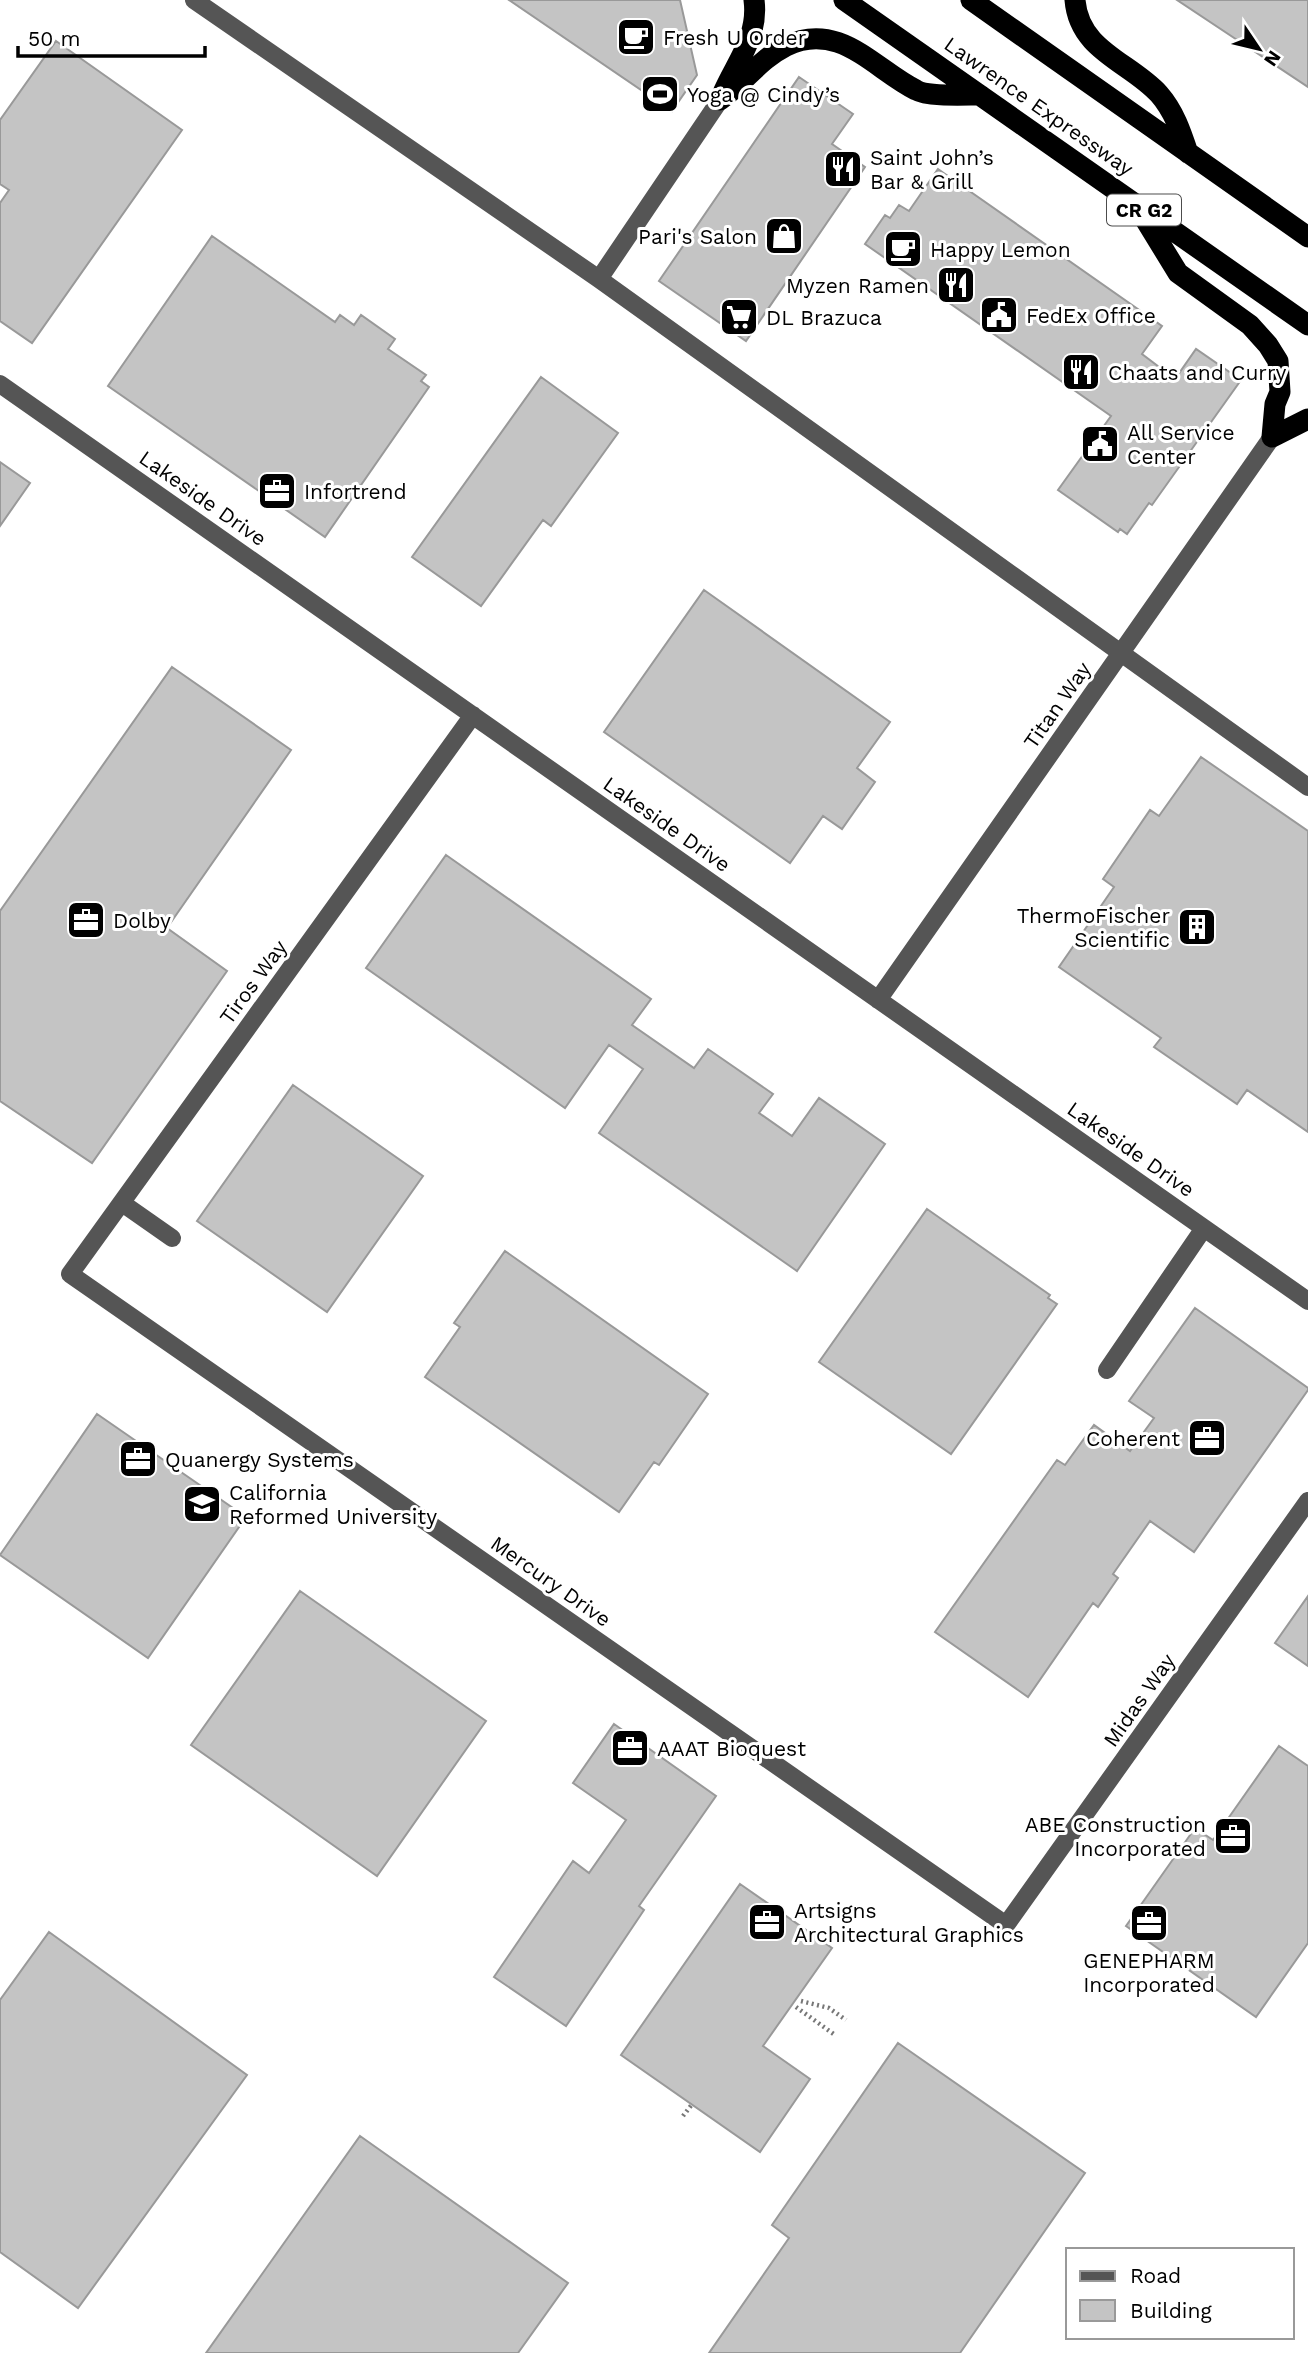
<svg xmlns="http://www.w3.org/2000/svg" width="1308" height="2353" font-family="'Work Sans',sans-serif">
	<rect width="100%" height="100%" fill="#fff"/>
	<!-- building -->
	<path fill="#c4c4c4" stroke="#999" stroke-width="2" d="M509,0H680L697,75L672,111Z
		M1177,0H1308V87Z
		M56,41L182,130L32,343L0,321V203L9,190L0,184V120Z
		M799,77L853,114L832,144L865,167L746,341L659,281Z
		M938,169L1162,326L1142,354L1175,379L1196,349L1241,380L1152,505L1149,503L1127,534L1120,529L1118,532L1058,490L1111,416L865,244L885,215L890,218L899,205L909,211Z
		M212,236L335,322L340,315L354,325L361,315L395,339L388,349L426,375L421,381L429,387L325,537L108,386Z
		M541,377L618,433L551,526L543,520L481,606L412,557Z
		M0,462L30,483L0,526Z
		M704,590L890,722L857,768L875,782L842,829L823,816L790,863L604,732Z
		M172,667L291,750L167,928L227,971L92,1163L0,1101V911Z
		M1201,757L1308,831V1132L1247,1090L1237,1104L1154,1047L1161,1038L1059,967L1114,887L1103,879L1150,810L1159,816Z
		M446,855L651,999L632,1025L694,1068L708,1049L773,1094L759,1113L792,1136L819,1098L885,1144L797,1271L599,1133L643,1069L609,1045L565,1108L366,968Z
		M293,1085L423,1176L327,1312L197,1221Z
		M927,1209L1050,1295L1048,1298L1057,1304L951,1454L819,1362Z
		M505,1251L708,1394L659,1465L654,1462L619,1512L425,1377L460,1327L454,1323Z
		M1195,1308L1308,1388V1390L1194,1552L1150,1521L1113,1574L1118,1578L1098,1607L1093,1603L1028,1697L935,1632L1057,1460L1065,1465L1094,1425L1130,1451L1154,1418L1129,1401Z
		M97,1414L246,1517L148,1658L0,1555Z
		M300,1591L486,1721L377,1876L191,1745Z
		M1308,1596V1666L1275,1643Z
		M614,1724L716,1796L639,1906L644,1910L566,2026L494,1977L573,1861L589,1873L626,1820L573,1783Z
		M1279,1746L1308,1766V1943L1256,2017L1126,1926L1195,1828L1213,1840Z
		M740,1884L832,1948L763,2046L810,2079L760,2152L621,2055Z
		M49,1932L247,2075L78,2308L0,2252V2000Z
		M898,2043L1085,2173L960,2353H709L789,2238L772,2225Z
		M360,2136L568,2283L518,2353H206Z"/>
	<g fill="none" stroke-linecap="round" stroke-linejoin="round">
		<!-- path -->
		<path stroke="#777" stroke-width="4.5" stroke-dasharray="2 3.5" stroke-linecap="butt" d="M801,2001L829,2008L846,2020
			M796,2007L835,2035
			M683,2116L693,2103"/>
		<!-- minor -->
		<path stroke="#555" stroke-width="18" d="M194,0L599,279L1308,787
			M599,279L720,100
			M0,384L1308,1301
			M473,715L70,1274L1006,1925L1308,1501
			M878,1000L1272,437
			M122,1203L172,1238
			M1107,1370L1204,1228"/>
		<!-- highway -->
		<path stroke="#000" stroke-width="21" d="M844,0L1308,325
			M971,0L1308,237
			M1075,0C1079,51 1130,62 1159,94C1174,111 1181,132 1188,153
			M722,95C736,62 759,37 754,0
			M720,100C744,83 760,59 786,46C839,20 874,69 916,90C928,97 964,95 980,95
			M1140,211L1178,273L1250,325L1268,345L1278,361L1280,392L1275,404L1272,437
			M1272,437L1308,419"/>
	</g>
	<!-- icons -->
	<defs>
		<symbol id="cafe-square" viewBox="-11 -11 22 22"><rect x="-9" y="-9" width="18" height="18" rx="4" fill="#000" stroke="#fff"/><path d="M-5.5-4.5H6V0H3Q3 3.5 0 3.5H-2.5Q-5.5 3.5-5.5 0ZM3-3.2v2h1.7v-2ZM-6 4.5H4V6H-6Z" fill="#fff"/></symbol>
		<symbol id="stadium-square" viewBox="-11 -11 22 22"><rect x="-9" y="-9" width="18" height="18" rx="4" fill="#000" stroke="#fff"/><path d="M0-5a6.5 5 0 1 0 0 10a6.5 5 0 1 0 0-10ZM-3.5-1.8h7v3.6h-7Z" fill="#fff"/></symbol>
		<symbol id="restaurant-square" viewBox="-11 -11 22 22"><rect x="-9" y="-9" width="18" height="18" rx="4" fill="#000" stroke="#fff"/><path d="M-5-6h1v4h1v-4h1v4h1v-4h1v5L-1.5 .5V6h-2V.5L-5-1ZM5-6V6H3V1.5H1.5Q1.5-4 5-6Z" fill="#fff"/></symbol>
		<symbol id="shop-square" viewBox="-11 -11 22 22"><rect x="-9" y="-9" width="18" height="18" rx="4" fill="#000" stroke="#fff"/><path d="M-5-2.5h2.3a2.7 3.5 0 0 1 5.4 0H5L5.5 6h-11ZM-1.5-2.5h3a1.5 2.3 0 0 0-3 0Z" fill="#fff"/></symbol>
		<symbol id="civic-square" viewBox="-11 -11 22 22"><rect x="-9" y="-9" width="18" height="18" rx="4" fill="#000" stroke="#fff"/><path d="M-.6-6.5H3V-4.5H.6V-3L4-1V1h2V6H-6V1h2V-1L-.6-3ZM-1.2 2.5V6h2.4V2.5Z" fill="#fff"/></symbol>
		<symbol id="supermarket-square" viewBox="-11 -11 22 22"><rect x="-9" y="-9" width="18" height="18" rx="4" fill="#000" stroke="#fff"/><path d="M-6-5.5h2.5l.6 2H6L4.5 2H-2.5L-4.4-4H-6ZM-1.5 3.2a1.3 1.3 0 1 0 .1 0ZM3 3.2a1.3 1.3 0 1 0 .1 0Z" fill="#fff"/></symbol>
		<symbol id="office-square" viewBox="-11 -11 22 22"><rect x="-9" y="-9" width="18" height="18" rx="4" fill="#000" stroke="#fff"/><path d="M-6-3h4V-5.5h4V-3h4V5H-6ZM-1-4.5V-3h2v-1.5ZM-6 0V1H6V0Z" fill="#fff"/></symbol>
		<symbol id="building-square" viewBox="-11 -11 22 22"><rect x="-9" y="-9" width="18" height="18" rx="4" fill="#000" stroke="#fff"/><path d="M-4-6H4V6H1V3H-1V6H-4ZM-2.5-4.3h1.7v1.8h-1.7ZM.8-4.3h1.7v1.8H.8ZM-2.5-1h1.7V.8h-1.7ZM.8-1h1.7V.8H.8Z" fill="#fff"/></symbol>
		<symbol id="school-square" viewBox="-11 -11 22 22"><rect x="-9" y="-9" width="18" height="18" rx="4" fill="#000" stroke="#fff"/><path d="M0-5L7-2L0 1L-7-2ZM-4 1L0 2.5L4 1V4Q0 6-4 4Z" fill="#fff"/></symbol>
	</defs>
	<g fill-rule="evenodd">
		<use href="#cafe-square" x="614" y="15" width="44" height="44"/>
		<use href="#stadium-square" x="638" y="72" width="44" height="44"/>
		<use href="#restaurant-square" x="821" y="147" width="44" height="44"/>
		<use href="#shop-square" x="762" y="214" width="44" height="44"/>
		<use href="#cafe-square" x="881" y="227" width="44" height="44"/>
		<use href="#restaurant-square" x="934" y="263" width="44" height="44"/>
		<use href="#civic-square" x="977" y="293" width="44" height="44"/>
		<use href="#supermarket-square" x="717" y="295" width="44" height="44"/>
		<use href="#restaurant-square" x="1059" y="350" width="44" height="44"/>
		<use href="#civic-square" x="1078" y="422" width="44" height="44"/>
		<use href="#office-square" x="255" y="469" width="44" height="44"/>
		<use href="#office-square" x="64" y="898" width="44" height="44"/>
		<use href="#building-square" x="1175" y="905" width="44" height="44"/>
		<use href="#office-square" x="1185" y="1416" width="44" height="44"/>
		<use href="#office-square" x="116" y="1437" width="44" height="44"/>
		<use href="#school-square" x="180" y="1482" width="44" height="44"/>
		<use href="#office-square" x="608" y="1726" width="44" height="44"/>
		<use href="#office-square" x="1211" y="1814" width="44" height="44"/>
		<use href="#office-square" x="745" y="1900" width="44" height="44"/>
		<use href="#office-square" x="1127" y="1901" width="44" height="44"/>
	</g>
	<g text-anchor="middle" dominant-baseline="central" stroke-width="6" stroke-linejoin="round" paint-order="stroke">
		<!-- shield labels -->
		<rect fill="#fff" stroke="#4c4c4c" stroke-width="2" x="1107" y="194.5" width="74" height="31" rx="5"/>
		<g font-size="19" font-weight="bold" fill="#000">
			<text x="1144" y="210">CR G2</text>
		</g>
		<!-- poi labels -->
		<g font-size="21" fill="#000" stroke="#fff" text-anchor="start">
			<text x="663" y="37">Fresh U Order</text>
			<text x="687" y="94">Yoga @ Cindy’s</text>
			<text x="870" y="157">Saint John’s<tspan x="870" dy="24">Bar &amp; Grill</tspan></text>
			<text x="757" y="236" text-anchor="end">Pari's Salon</text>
			<text x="930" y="249">Happy Lemon</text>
			<text x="929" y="285" text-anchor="end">Myzen Ramen</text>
			<text x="1026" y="315">FedEx Office</text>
			<text x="766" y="317">DL Brazuca</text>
			<text x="1108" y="372">Chaats and Curry</text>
			<text x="1127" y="432">All Service<tspan x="1127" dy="24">Center</tspan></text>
			<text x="304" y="491">Infortrend</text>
			<text x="1170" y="915" text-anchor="end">ThermoFischer<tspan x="1170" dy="24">Scientific</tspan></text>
			<text x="113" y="920">Dolby</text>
			<text x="1180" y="1438" text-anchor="end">Coherent</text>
			<text x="165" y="1459">Quanergy Systems</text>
			<text x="229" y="1492">California<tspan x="229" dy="24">Reformed University</tspan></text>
			<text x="657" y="1748">AAAT Bioquest</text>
			<text x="1206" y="1824" text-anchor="end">ABE Construction<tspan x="1206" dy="24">Incorporated</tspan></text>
			<text x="794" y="1910">Artsigns<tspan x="794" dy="24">Architectural Graphics</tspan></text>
			<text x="1149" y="1960" text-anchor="middle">GENEPHARM<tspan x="1149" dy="24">Incorporated</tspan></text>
		</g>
		<!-- street labels -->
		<g font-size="21" fill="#000" stroke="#fff">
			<text transform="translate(1039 106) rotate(35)">Lawrence Expressway</text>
			<text transform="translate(203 498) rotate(35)">Lakeside Drive</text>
			<text transform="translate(1057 705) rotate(-55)">Titan Way</text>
			<text transform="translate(667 824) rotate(35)">Lakeside Drive</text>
			<text transform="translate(253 982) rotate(-54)">Tiros Way</text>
			<text transform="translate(1131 1149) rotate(35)">Lakeside Drive</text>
			<text transform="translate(551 1581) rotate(35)">Mercury Drive</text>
			<text transform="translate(1139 1700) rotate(-55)">Midas Way</text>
		</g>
	</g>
	<!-- legend -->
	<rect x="1066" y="2248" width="228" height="91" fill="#ffffff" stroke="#999999" stroke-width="2"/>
	<rect x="1080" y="2271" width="35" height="10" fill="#555555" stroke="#999999" stroke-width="2"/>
	<text x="1130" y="2283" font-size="21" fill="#000000">Road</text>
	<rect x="1080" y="2300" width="35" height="21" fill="#c4c4c4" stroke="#999999" stroke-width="2"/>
	<text x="1130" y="2318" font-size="21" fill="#000000">Building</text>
	<!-- north arrow -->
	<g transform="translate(1259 49) rotate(125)" stroke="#ffffff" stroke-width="5" paint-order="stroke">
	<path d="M0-5L12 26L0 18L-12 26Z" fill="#000000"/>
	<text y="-10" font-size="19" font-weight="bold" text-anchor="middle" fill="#000000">N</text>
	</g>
	<!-- scale -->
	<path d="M18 46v10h187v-10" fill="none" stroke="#000000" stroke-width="3.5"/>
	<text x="28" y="46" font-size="21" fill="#000000" stroke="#ffffff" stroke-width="5" paint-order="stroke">50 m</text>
</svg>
